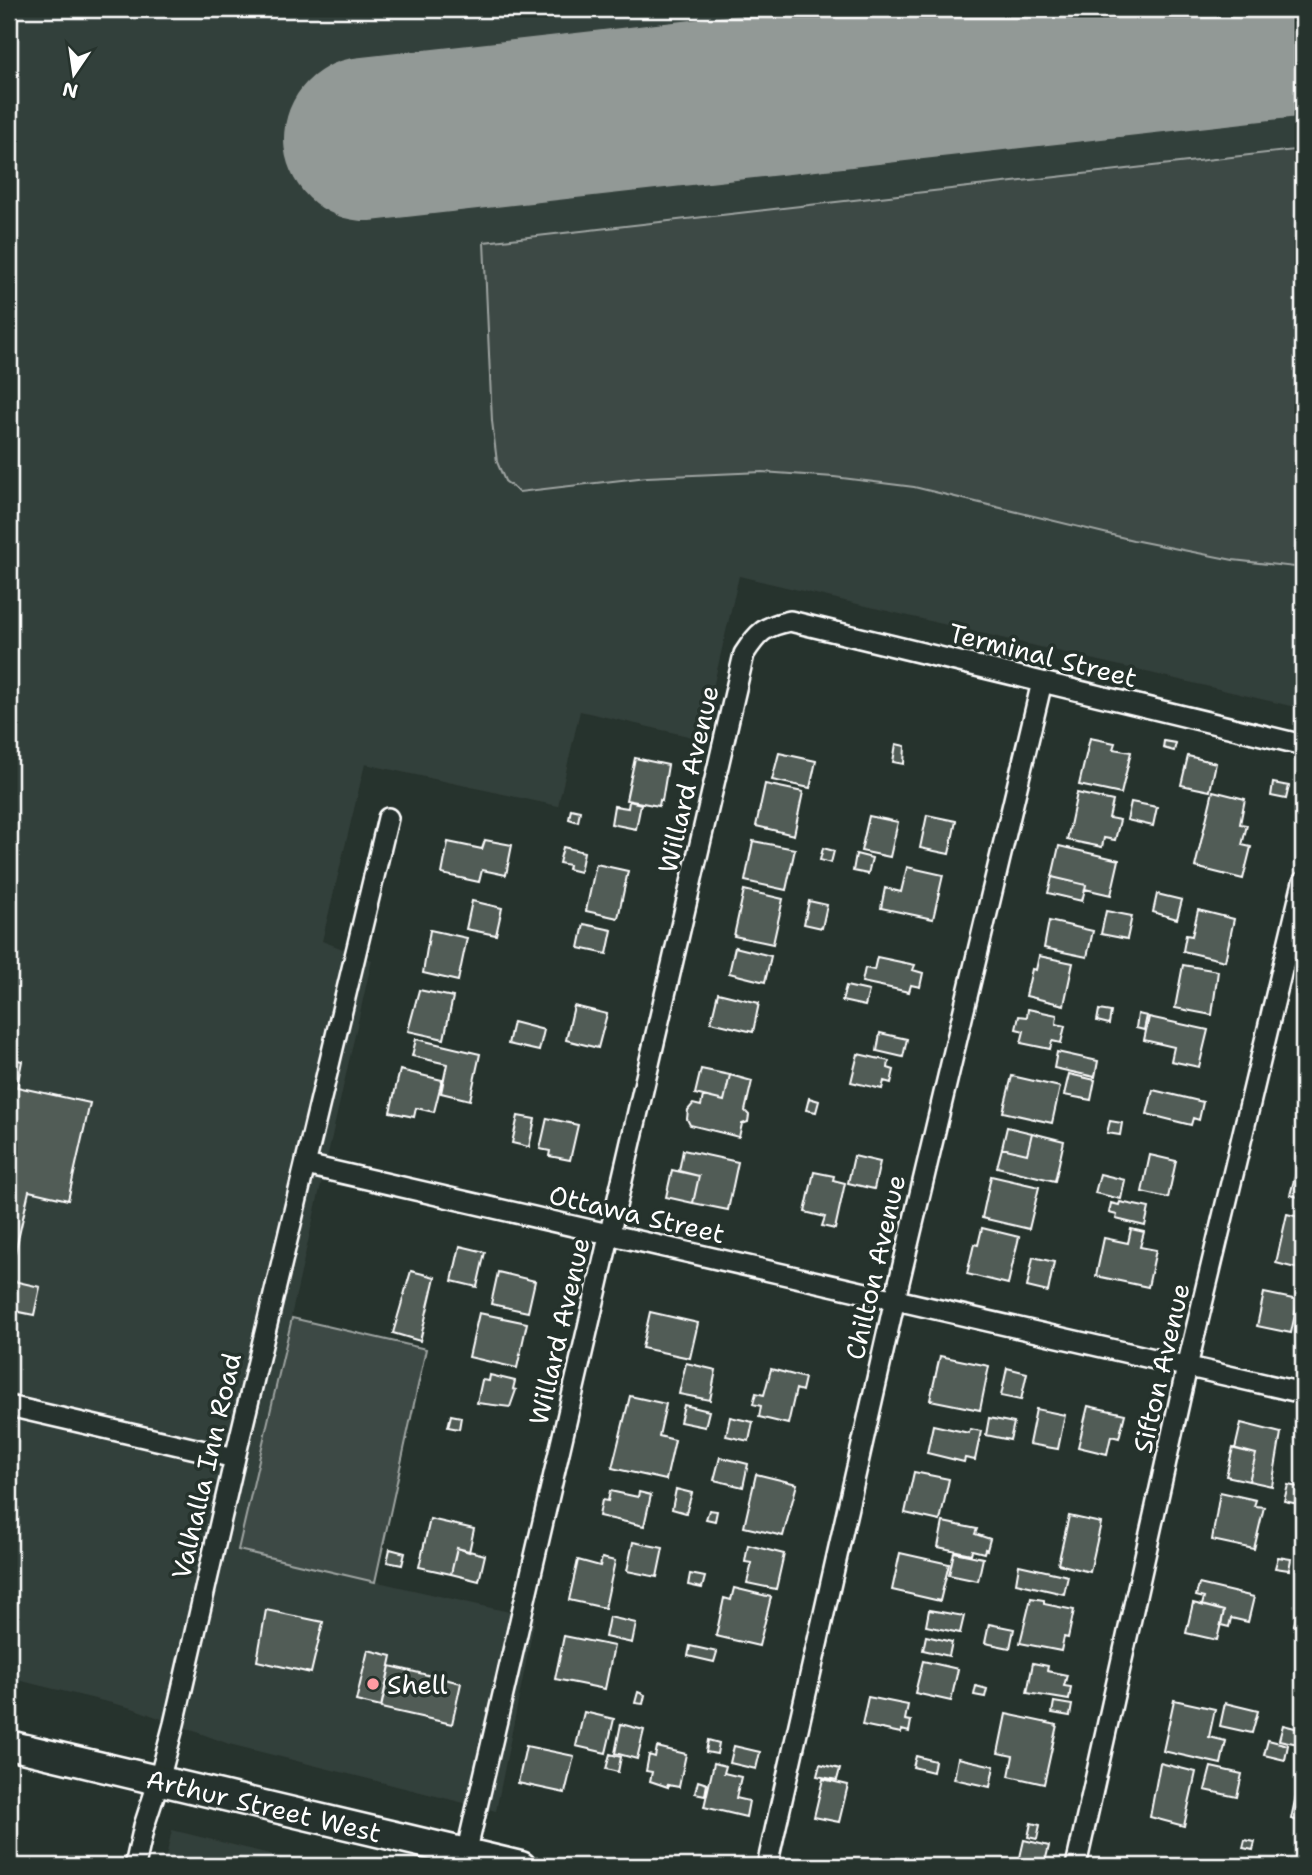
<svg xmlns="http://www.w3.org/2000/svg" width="1312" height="1875" font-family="'Shantell Sans',sans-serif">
	<rect width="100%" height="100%" fill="#26332d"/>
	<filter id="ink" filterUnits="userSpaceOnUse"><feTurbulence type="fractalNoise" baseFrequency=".0143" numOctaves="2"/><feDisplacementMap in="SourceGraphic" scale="14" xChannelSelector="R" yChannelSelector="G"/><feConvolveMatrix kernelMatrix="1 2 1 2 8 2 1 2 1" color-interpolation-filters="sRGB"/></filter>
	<g filter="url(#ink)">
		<!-- built -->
		<path fill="#333f3a" d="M9,9H1303V709L739,576L701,739L580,711L558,806L365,764L322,941L372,960L238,1550L535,1618L496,1811L229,1744L132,1708L9,1678Z
			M172,1830L282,1857L305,1866H164Z"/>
		<!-- green -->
		<path fill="#3e4944" stroke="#9ea4a2" stroke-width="2" d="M1303,149V568L1233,560L1133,540L914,487L834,477L762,472L647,477L519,492L505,481L497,462L492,421L484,242Z
			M292,1318L426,1349L375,1582L238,1550Z"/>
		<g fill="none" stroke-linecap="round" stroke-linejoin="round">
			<!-- runway -->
			<path stroke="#929996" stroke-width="164" d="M366,139L1303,34"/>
		</g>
		<!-- building -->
		<path fill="#515c57" stroke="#fff" stroke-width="2" d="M1090,738L1115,743L1113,749L1131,752L1121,794L1079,785Z
			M1164,741L1176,743L1174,751L1163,748Z
			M896,744L905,746L904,764L893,762Z
			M779,753L816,761L810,788L772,780Z
			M1188,756L1216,763L1210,791L1181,785Z
			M635,758L668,765L662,801L660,800L659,806L626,800Z
			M1273,783L1289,786L1286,799L1271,796Z
			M765,784L803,792L794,835L756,826Z
			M1213,791L1245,799L1240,824L1247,825L1242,845L1251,847L1243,879L1195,867Z
			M1077,793L1113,801L1109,818L1120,820L1115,840L1104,838L1102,847L1067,840Z
			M629,801L641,804L636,829L611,824L614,806L628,808Z
			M1131,802L1157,807L1153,826L1127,820Z
			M571,809L580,811L578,822L569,819Z
			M927,815L956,821L949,854L920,848Z
			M869,816L898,822L890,857L861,851Z
			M485,840L512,845L506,875L482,870L479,882L442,874L448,842L482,849Z
			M753,841L795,849L786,890L745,881Z
			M1059,846L1119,860L1111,895L1085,889L1086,885L1052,877Z
			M563,847L584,852L580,872L568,869L569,865L559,863Z
			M823,848L834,851L831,863L820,860Z
			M856,854L872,858L868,874L853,871Z
			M596,864L628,871L618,918L586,911Z
			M907,867L943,875L933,919L881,908L885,888L901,892Z
			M1052,877L1086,885L1082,901L1048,893Z
			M744,890L783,899L773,944L734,936Z
			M1157,894L1182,900L1177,919L1153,912Z
			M472,901L502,908L496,935L466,929Z
			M809,901L827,905L822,928L804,924Z
			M1198,910L1234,919L1225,961L1183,951L1186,935L1192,936Z
			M1106,911L1132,916L1127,939L1101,934Z
			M1049,921L1093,931L1087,957L1044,948Z
			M584,924L612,930L607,954L579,948Z
			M430,930L467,938L458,981L423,973Z
			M735,947L771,956L765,982L729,973Z
			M1039,956L1073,963L1064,1005L1026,996L1032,969L1036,970Z
			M877,957L915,965L913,970L923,973L920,987L911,985L909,992L862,982L865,968L874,970Z
			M1183,965L1218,971L1212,1015L1175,1008Z
			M846,986L869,991L865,1006L842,1001Z
			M419,990L453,997L444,1039L408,1031Z
			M718,993L759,1003L753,1032L711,1022Z
			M574,1006L607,1014L598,1048L566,1040Z
			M1028,1009L1057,1015L1056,1024L1065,1026L1061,1043L1052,1041L1050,1049L1021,1043L1024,1031L1016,1029L1019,1016L1027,1017Z
			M1099,1010L1111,1012L1109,1024L1097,1021Z
			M1138,1014L1147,1016L1144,1030L1136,1028Z
			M1149,1017L1208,1030L1199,1067L1171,1061L1174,1047L1144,1040Z
			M513,1022L544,1030L539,1051L508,1044Z
			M880,1033L907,1039L903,1057L877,1051Z
			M416,1039L480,1054L470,1100L441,1093L447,1064L412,1056Z
			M1057,1052L1098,1061L1095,1077L1054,1068Z
			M858,1054L889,1061L888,1068L894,1070L891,1083L884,1081L882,1089L851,1082Z
			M9,1058L22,1061L17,1087L90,1103L68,1200L29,1191L9,1280L40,1287L34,1315L9,1310Z
			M701,1069L730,1075L724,1101L695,1094Z
			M400,1070L442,1080L434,1112L416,1108L414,1117L390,1112Z
			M1069,1074L1095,1080L1091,1100L1064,1095Z
			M730,1075L752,1081L745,1111L749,1115L748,1122L742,1124L739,1137L690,1125L687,1119L688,1110L693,1104L701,1106L703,1096L724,1101Z
			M1012,1076L1060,1087L1052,1123L1003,1112Z
			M1153,1090L1203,1102L1199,1120L1193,1118L1191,1125L1147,1114Z
			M809,1098L819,1101L816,1112L806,1110Z
			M518,1116L535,1119L529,1147L512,1143Z
			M547,1118L578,1125L570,1160L549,1156L550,1151L540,1149Z
			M1110,1121L1122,1123L1120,1135L1107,1133Z
			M1007,1127L1032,1133L1027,1154L1002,1148Z
			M1032,1133L1064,1141L1055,1181L997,1167L1002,1148L1027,1154Z
			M1303,1147V1198L1290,1195Z
			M683,1150L738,1162L728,1210L693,1203L699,1176L679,1171Z
			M1150,1155L1176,1161L1168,1198L1142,1192Z
			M854,1156L880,1162L874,1189L848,1183Z
			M672,1170L699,1176L693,1203L666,1197Z
			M814,1172L834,1176L833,1180L845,1183L835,1229L822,1226L825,1217L805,1212Z
			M1100,1174L1125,1180L1121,1199L1095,1193Z
			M991,1176L1039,1187L1029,1229L982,1218Z
			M1120,1202L1149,1208L1145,1226L1116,1219L1117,1215L1109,1213L1111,1203L1119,1205Z
			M1287,1214L1303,1218V1270L1276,1263Z
			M982,1228L1019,1237L1008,1284L967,1274L974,1244L978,1245Z
			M1131,1229L1144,1232L1140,1247L1156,1250L1148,1287L1096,1276L1104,1238L1128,1243Z
			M460,1246L485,1252L477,1287L452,1281Z
			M1033,1257L1054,1262L1048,1292L1027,1287Z
			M411,1271L435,1277L420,1341L393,1333Z
			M498,1272L535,1281L528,1312L491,1304Z
			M1264,1293L1298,1300L1291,1333L1257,1326Z
			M650,1312L698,1323L690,1358L642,1348Z
			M479,1313L527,1323L517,1368L469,1357Z
			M940,1356L989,1366L980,1410L930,1400Z
			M686,1363L716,1370L710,1400L679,1394Z
			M1007,1368L1027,1373L1021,1400L1001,1396Z
			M771,1369L805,1378L802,1391L796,1389L788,1424L759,1417L761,1406L753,1404L756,1393L764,1395Z
			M490,1375L515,1381L513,1389L516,1390L510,1407L477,1403L482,1380L489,1381Z
			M630,1396L666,1404L659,1436L675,1440L666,1480L612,1468Z
			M684,1405L709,1411L705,1427L680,1422Z
			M1088,1406L1125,1414L1119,1438L1111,1436L1107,1454L1078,1447Z
			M1036,1409L1065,1415L1058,1449L1029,1444Z
			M451,1415L461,1417L459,1429L448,1427Z
			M730,1417L753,1422L749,1441L726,1436Z
			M989,1418L1014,1423L1010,1440L986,1435Z
			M1241,1423L1281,1433L1272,1486L1249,1481L1256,1454L1235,1449Z
			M933,1425L969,1433L970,1429L981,1431L975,1460L965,1458L964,1462L927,1453Z
			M1233,1448L1256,1454L1249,1481L1226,1476Z
			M720,1457L748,1464L743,1487L714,1480Z
			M914,1472L949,1479L940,1521L905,1513Z
			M756,1474L797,1484L783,1536L744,1527Z
			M1288,1485L1303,1488V1505L1284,1501Z
			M676,1489L692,1493L686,1513L672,1509Z
			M610,1491L638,1497L639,1492L651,1495L644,1526L599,1516L602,1500L608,1501Z
			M1220,1492L1256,1500L1254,1506L1264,1507L1254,1549L1212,1540Z
			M709,1510L717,1511L715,1521L706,1519Z
			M1069,1516L1101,1523L1090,1572L1058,1564Z
			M430,1519L474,1529L469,1552L457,1548L451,1574L419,1567Z
			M943,1522L977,1529L975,1534L990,1539L987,1550L985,1549L984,1553L972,1550L971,1554L938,1547Z
			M633,1542L663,1548L657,1577L627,1571Z
			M748,1545L784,1554L776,1589L747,1583L752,1563L745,1562Z
			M457,1548L485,1555L479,1581L451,1574Z
			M390,1549L405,1553L402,1565L387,1562Z
			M954,1552L983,1558L978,1581L949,1575Z
			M900,1553L949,1564L940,1601L892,1590Z
			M1278,1557L1291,1559L1289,1570L1275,1568Z
			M602,1558L615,1561L605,1608L569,1600L578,1560L600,1566Z
			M1019,1565L1068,1576L1064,1594L1016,1583Z
			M690,1574L705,1577L702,1588L688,1585Z
			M1199,1584L1254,1597L1248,1622L1231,1618L1229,1627L1221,1625L1224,1611L1202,1605L1204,1598L1196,1596Z
			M734,1588L771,1597L759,1646L716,1636L724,1598L731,1600Z
			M1031,1598L1044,1600V1604L1074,1610L1068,1638L1064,1637L1061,1651L1020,1643Z
			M1193,1603L1224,1611L1217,1640L1186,1633Z
			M1299,1606L1303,1607V1628L1294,1625Z
			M266,1610L323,1622L311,1673L257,1661Z
			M929,1610L964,1616L960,1633L926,1626Z
			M609,1617L636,1623L632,1643L605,1637Z
			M989,1624L1014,1629L1010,1648L985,1643Z
			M564,1636L614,1646L605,1689L555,1679Z
			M926,1636L952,1642L949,1656L923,1650Z
			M690,1646L717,1652L714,1662L688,1656Z
			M368,1650L392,1656L381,1707L356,1701Z
			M923,1661L958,1669L951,1701L915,1693Z
			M1033,1663L1048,1666L1047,1671L1067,1675L1064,1686L1071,1687L1069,1700L1027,1693Z
			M390,1666L461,1683L452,1724L381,1708Z
			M976,1686L987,1689L985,1697L974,1695Z
			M638,1692L645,1695L643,1704L635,1703Z
			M868,1697L908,1705L905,1720L911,1721L909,1732L902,1730L901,1733L862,1725Z
			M1174,1700L1215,1709L1209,1737L1226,1741L1221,1764L1163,1751Z
			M1054,1702L1072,1705L1070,1716L1052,1713Z
			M1225,1703L1258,1711L1252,1733L1220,1726Z
			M584,1712L614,1719L606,1753L576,1746Z
			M1006,1714L1057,1725L1044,1784L1009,1776L1013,1756L998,1753Z
			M621,1724L644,1730L637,1759L615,1753Z
			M1283,1725L1303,1730V1745L1279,1740Z
			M708,1740L719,1743L717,1754L706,1752Z
			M1268,1740L1288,1745L1285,1760L1264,1755Z
			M526,1746L574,1756L565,1793L518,1783Z
			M734,1746L760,1752L756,1769L730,1763Z
			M657,1747L686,1754L679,1787L668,1785V1787L650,1781L652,1772L646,1771L649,1755L655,1757Z
			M610,1754L621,1757L618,1772L606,1769Z
			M916,1756L935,1761L933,1772L913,1767Z
			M958,1758L994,1766L990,1787L954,1779Z
			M714,1763L726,1766L724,1773L741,1777L736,1798L749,1801L746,1817L704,1807Z
			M1160,1763L1196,1772L1184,1826L1150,1817Z
			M1303,1763V1822L1291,1819Z
			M820,1764L840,1769L837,1780L817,1776Z
			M1211,1767L1242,1774L1237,1797L1205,1790Z
			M823,1779L848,1785L839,1822L814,1817Z
			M698,1781L707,1784L705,1795L695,1793Z
			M1031,1823L1040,1825L1037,1839L1028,1837Z
			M1024,1840L1049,1846L1044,1866H1018Z
			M1245,1840L1255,1842L1253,1850L1243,1848Z"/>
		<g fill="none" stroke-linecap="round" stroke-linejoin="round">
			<defs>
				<path id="street" d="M306,1165L1303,1393
					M9,1406L235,1458
					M466,1854L744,654C758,632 765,626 790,621L1303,745
					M135,1866L144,1826L159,1780L174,1724L235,1458L388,818
					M767,1866L895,1299L1042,682
					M1076,1866L1187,1367L1303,882"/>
				<g id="secondary">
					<path id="s1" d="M9,1745L521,1866"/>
				</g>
			</defs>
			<!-- street casing -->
			<use href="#street" stroke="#fff" stroke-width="24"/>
			<!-- secondary casing -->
			<use href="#secondary" stroke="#fff" stroke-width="33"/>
			<!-- street -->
			<use href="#street" stroke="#26332d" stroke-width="19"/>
			<!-- secondary -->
			<use href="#secondary" stroke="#26332d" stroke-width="28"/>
		</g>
	</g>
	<!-- markers -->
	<circle fill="#ff9aa2" stroke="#26332d" stroke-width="2.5" cx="373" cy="1684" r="7"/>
	<g text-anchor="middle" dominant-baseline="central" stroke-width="7" stroke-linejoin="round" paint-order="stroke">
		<!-- street labels -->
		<g font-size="26" fill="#fff" stroke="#26332d">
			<text transform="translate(1043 655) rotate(14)">Terminal Street</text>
			<text transform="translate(688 779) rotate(-77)">Willard Avenue</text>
			<text transform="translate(637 1214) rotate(13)">Ottawa Street</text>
			<text transform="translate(875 1267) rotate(-77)">Chilton Avenue</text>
			<text transform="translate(559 1331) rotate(-77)">Willard Avenue</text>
			<text transform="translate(1161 1368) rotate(-77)">Sifton Avenue</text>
			<text transform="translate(206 1466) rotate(-77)">Valhalla Inn Road</text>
			<text stroke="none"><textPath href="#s1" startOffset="262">Arthur Street West</textPath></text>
		</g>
		<!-- poi labels -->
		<g font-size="26" fill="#fff" stroke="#26332d" text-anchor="start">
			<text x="387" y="1684">Shell</text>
		</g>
	</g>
	<!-- margin -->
	<rect width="1312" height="1875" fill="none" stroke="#26332d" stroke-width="35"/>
	<rect x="18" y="18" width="1277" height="1840" fill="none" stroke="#fff" stroke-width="2.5" filter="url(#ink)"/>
	<!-- north arrow -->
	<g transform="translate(74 74) rotate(193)" stroke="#26332d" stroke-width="5" paint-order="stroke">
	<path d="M0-5L12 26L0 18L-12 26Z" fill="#ffffff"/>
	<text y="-10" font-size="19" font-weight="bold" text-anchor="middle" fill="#ffffff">N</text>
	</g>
</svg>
